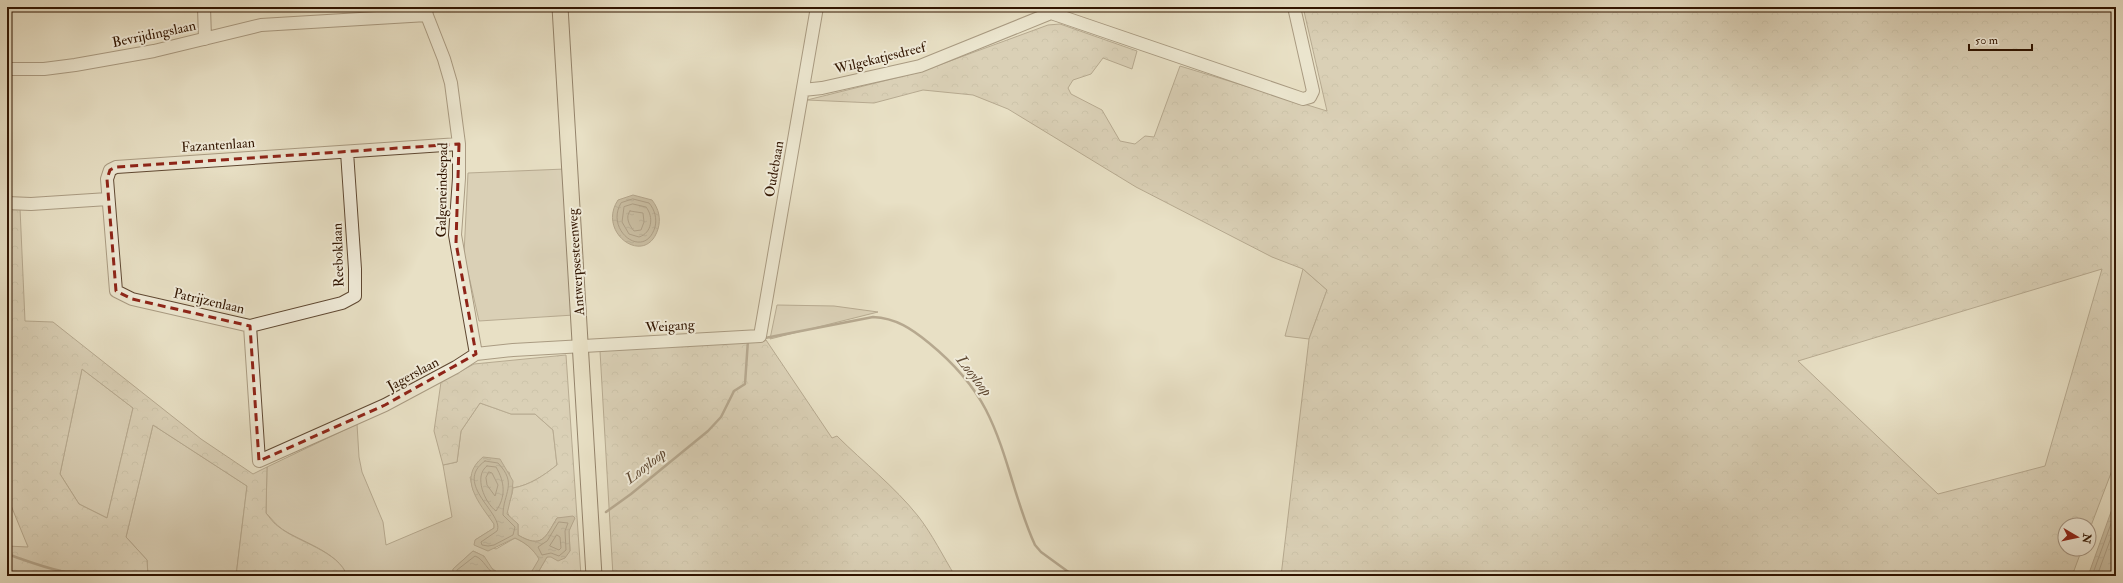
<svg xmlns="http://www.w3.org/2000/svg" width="2123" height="583" font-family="'IM FELL Double Pica',serif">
	<defs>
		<pattern id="forest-crowns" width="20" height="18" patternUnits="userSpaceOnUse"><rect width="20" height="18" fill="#c9bda4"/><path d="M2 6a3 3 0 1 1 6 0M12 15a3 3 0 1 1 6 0" fill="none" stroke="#ada28b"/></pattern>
		<pattern id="water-ripples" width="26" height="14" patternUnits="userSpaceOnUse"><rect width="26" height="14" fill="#aa9b82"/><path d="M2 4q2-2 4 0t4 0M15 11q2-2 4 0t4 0" fill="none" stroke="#8b7d68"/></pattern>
	</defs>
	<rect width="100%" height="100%" fill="#e8e0c5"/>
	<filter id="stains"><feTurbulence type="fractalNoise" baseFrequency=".005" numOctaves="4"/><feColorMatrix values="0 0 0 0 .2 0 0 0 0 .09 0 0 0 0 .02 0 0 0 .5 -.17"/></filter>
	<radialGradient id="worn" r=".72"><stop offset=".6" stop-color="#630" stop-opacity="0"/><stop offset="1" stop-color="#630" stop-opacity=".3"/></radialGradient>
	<!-- green -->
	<path fill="#c9bda4" stroke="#7d6952" d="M565,169L574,315L479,321L464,254L468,173Z
		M1303,269L1327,290L1309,339L1285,336Z
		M777,305L834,306L878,312L770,339Z
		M82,369L133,408L107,518L79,504L60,474Z
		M480,403L511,414H535L553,430L557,465C543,476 530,485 513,488L509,472L470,477L473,490L494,524V528L475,540L496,549L515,538C526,543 533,549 540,559L529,576C517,576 503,578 493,569C482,561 490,558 473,551L453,569V576H347C339,552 301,542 282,529C276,525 271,518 266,513L267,467L357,424L359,457L362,472L383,522L386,545L452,517L443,465L457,462L461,431Z
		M153,425L247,486L236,576H148L147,560L126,537Z"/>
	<!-- forest -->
	<path fill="url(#forest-crowns)" stroke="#7d6952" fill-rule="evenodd" d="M1303,7H2116V460L2089,531V525H2065V549H2082L2072,576H1281L1309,339L1327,290L1303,269L1272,257L1136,187L1008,109L973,95L923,90L874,103L807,100L920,72L1048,25L1060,24L1137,51L1132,69L1103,58L1091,74L1073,80L1068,88L1071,94L1102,110L1120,141L1135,144L1145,136L1154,137L1180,66L1327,111ZM2102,269L2045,466L1938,494L1798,361Z
		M7,207L20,208L25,321L53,322L201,439L253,474L267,467L266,513C270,518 274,524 279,527C297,542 339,551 347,576H236L247,486L153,425L126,537L147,560L148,576H7V546L28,547L10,503L7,502ZM82,369L133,408L107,518L79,504L60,474Z
		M766,340L832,438L837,436C864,463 894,486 918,516C932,534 943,556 955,576H613L600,351Z
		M566,355L581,576H536L547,557L570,551L569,531L574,518H557C545,538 542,549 518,535V524C499,511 511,506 513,488C530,485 543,476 557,465L553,430L535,414H511L480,403L461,431L457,462L443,465L434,431L441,382L474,364Z"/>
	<!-- water -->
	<path fill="url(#water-ripples)" stroke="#7a654e" d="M633,195L652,200C659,209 661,219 658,229C646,268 596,233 618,200Z
		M483,457L500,459L513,481L512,493L507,514L518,524V535C542,549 545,538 557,518L573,516L575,518L569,531L570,551L565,558L558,561L551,557H547L536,576H529L539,559C533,549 526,543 515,538L488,551L474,545L475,540L494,528V524C479,503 457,478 483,457Z
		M2116,498V576H2088Z
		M473,551L484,556L493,570L507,576H453V569Z"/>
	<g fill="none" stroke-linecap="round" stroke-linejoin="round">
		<!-- shore -->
		<path stroke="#6e5842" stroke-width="1" d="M633,199L649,203C655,210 657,219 655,227C645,261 604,231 621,203Z
			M633,204L646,207C654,217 652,233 639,237L629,234L622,222L624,207Z
			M630,211L643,213L644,222L641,230L634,231C629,225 625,217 630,211Z
			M485,461L498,463C518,484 503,493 503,515L515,527L513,535L494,545L488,546L482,545L481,542L497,531C505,514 452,484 485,461Z
			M487,466L496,467C505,482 506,497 496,511C485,503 473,476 487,466Z
			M489,472L492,473L498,485L495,496L487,485L486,478Z
			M559,522L568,523L565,531L566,550L559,556L551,553L542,555L538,547L547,541Z
			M557,535L560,537L561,548L559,550L550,546Z
			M456,576L457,570L475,556C484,559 487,571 497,576
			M2092,576L2116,510
			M2097,576L2116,524"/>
		<!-- stream -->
		<path stroke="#7a654e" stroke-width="2.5" d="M765,338L873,317C896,318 912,329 929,343C951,361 973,385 986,410C1008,453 1015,502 1035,545L1041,552L1074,576
			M606,512L631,494L708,431L721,417L734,391L745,384L748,340
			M7,554C25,560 42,567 61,571C72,573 81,570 91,576"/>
		<defs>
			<path id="minor" d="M204,7L205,39
				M424,8L444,59L451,83L459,144V178L455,235L476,354
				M1051,13L1303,99L1310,97L1313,91L1294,7
				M7,69H44L75,65L154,51L261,25L427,15
				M803,90L822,88L920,66L1051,13
				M459,144L116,167L110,170L107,179L116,291L132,299L250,326L259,461L385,405L456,367L476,354L513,350L760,336L817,7
				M7,203L31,204L108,199
				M250,326L342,303L355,296V269L347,152"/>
			<path id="major" d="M560,7L594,576"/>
		</defs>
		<!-- minor casing -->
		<use href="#minor" stroke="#5f4832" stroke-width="14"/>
		<!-- major casing -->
		<use href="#major" stroke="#311501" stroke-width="17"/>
		<!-- minor -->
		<use href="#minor" stroke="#f0ebd9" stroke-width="12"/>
		<!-- major -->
		<use href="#major" stroke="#e8e0c5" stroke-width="15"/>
	</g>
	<!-- marked area -->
	<path d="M0 0H2123V583H0ZM459,144L456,243L476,354L385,405L259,461L250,326L132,299L116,291L107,179L110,170L116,167Z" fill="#e8e0c5" fill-opacity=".55" fill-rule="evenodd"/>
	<path fill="none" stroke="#8f2418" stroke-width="3" stroke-dasharray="8 5" stroke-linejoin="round" d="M459,144L456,243L476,354L385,405L259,461L250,326L132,299L116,291L107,179L110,170L116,167Z"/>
	<g text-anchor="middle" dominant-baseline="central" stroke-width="4" stroke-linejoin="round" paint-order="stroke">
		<!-- street labels -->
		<g font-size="14" fill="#311501" stroke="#f0ebd9">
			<text transform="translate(154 34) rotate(-12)">Bevrijdingslaan</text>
			<text transform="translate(880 58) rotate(-14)">Wilgekatjesdreef</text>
			<text transform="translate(218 145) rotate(-4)">Fazantenlaan</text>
			<text transform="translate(774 169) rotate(-80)">Oudebaan</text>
			<text transform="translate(442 190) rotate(-89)">Galgeneindsepad</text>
			<text transform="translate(338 255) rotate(-92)">Reeboklaan</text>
			<text transform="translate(576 262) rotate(-94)">Antwerpsesteenweg</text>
			<text transform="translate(209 301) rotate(13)">Patrijzenlaan</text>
			<text transform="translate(670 326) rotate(-4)">Weigang</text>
			<text transform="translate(413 374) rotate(-28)">Jagerslaan</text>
		</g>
		<!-- water labels -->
		<g font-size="15" font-style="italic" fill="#614b35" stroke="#f0ebd9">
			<text transform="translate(974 376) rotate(52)">Looyloop</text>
			<text transform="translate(646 466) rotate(-38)">Looyloop</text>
		</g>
	</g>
	<!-- margin -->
	<rect width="2123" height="583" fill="none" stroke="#e8e0c5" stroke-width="24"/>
	<rect x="8" y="8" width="2107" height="567" fill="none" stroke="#311501" stroke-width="2"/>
	<rect x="12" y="12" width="2099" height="559" fill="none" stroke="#311501"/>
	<!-- north arrow -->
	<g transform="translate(2077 537) rotate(99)"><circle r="19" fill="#f0ebd9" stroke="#a49583"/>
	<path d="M0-3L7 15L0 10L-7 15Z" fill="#8f2418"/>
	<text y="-6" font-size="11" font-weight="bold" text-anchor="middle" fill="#311501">N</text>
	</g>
	<!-- scale -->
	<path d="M1969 44v6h63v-6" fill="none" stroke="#311501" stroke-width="2"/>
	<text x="1975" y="44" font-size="12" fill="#311501" stroke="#f0ebd9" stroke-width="3" paint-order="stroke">50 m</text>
	<rect width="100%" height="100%" filter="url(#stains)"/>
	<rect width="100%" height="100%" fill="url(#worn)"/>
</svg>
